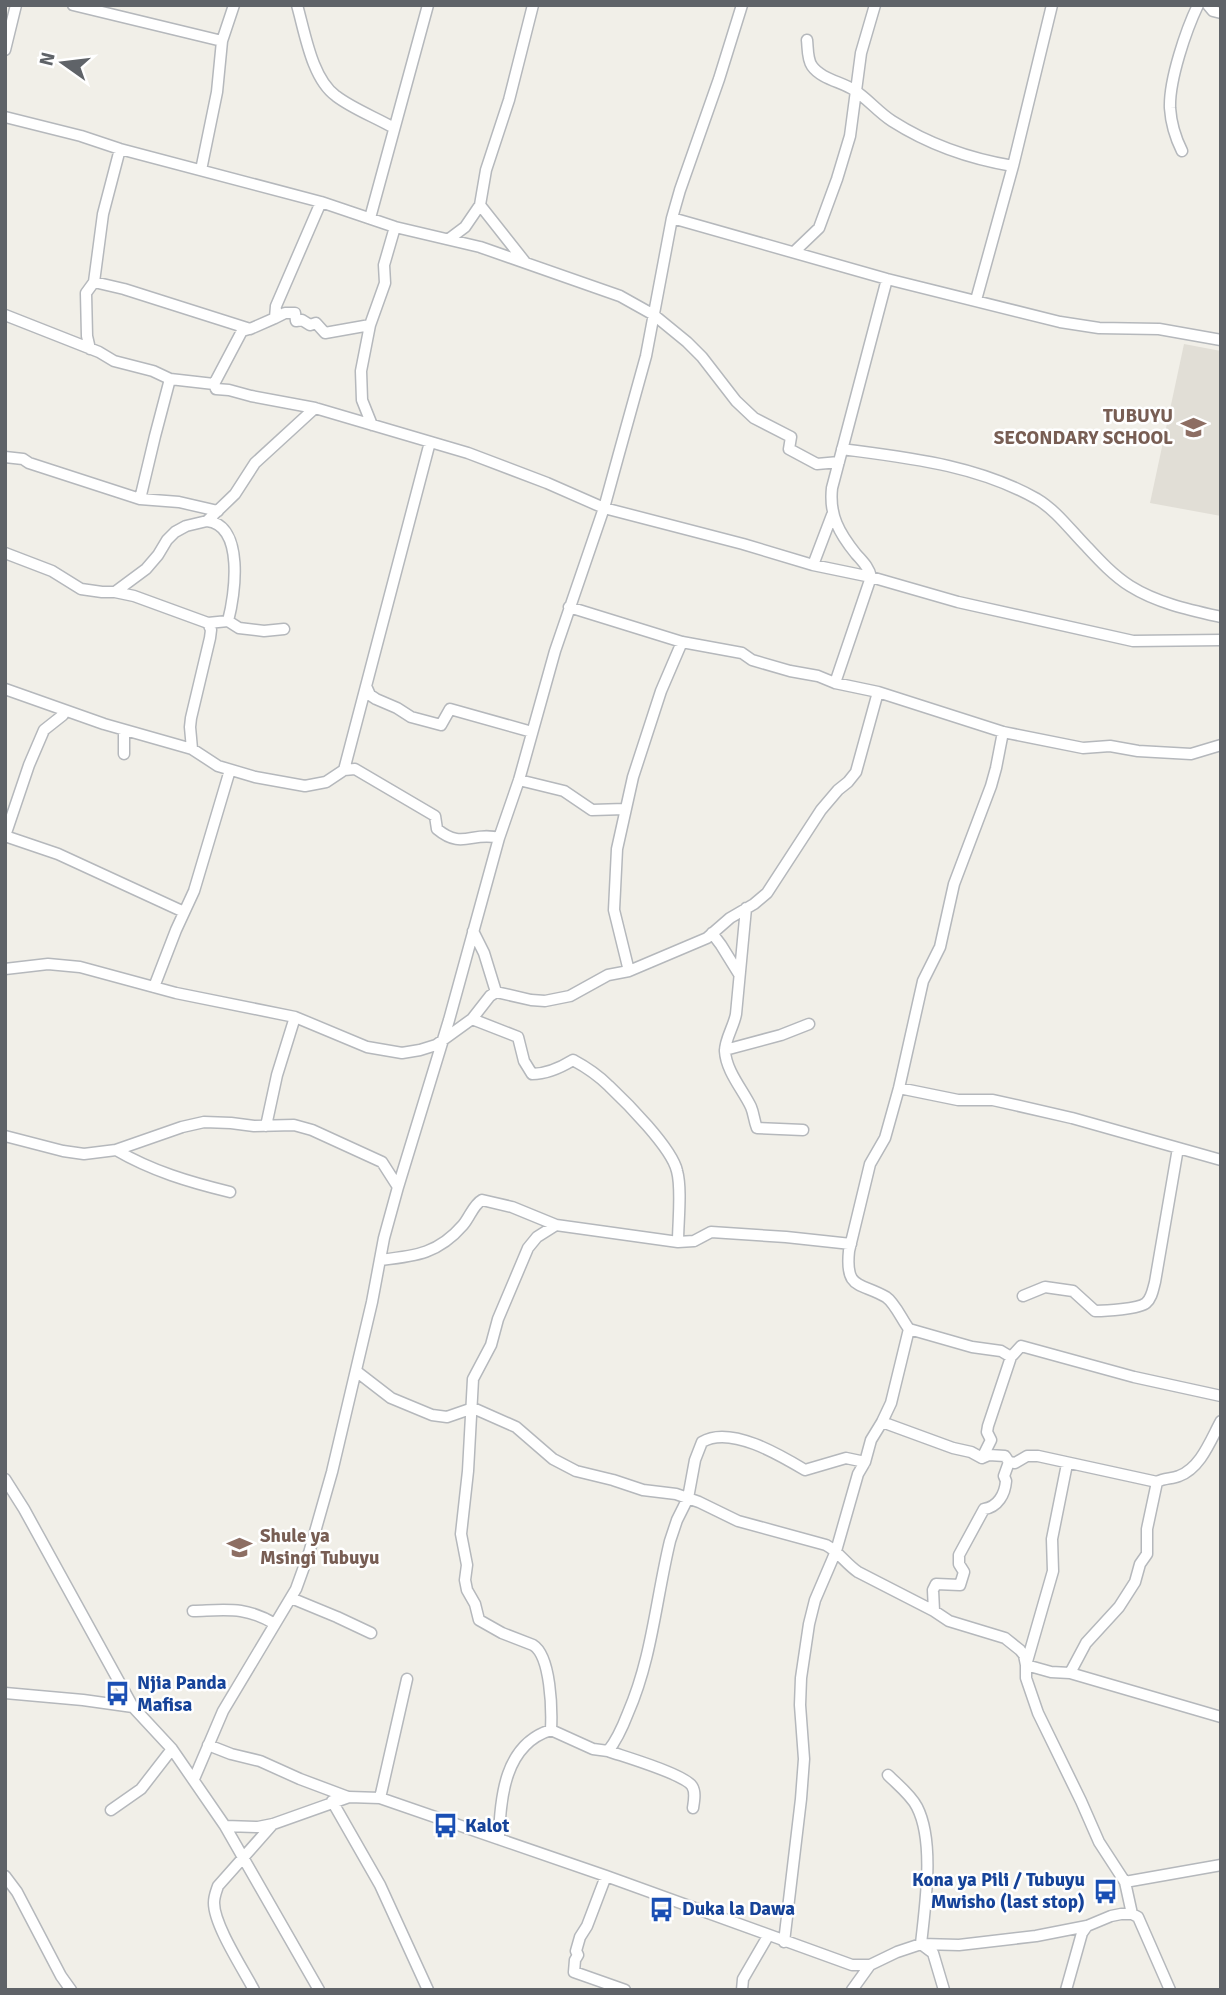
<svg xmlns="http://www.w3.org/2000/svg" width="1226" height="1995" font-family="Signika,sans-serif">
	<rect width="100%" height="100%" fill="#f1efe8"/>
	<!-- education -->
	<path fill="#e1ded6" d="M1184,344L1221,351V516L1150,503Z"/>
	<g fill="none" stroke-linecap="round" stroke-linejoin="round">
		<defs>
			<path id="minor" d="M73,5L222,41
				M297,5C305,33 312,79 336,96C353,109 375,117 394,128
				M1208,5L1213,11L1221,13
				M807,40C808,48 807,59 812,66C821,79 842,82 854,90C868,99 878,112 892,121C928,144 971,159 1013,166
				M5,50L16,5
				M5,117L81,136L120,149L321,202L395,227L480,247L620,296L654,315L687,342L702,357L736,401L754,418L791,437L789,449L817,464L839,462
				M1182,151C1175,137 1171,123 1170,108C1169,80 1186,30 1198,5
				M201,170L217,92L222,41L234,5
				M480,205L525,262
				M370,218L428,5
				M672,218L887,279L1060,322L1099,328L1159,329L1221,340
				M449,239L465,227L480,205L486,170L509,100L533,5
				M794,252L819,228L837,179L850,136L861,53L875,5
				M94,282L124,289L250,329L275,318L276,306L321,202
				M976,300L1013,166L1052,5
				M5,315L99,352L114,361L153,371L170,379L214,384L216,389L229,390L251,396L315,408L468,453L547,483L604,508L743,544L813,565L871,577L958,602L1133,641L1221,640
				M275,318L285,313H295L296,321L302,320L310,325L316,323L325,333L370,325
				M90,349L87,336L86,293L94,282L103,214L120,149
				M214,384L242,331L249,329
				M372,425L362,400L361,371L370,325L385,283L384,265L395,227
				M842,449C910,458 977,465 1037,499C1057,511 1071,531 1087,547C1100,561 1114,576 1130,586C1157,603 1190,610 1221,617
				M5,457L23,459L29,463L140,499L179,502L218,511
				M140,499L155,436L170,379
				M207,521C245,525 235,595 228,621
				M5,553L52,571L81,589L102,592H115L134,596L208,623L211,630L210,638L191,718L190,727L192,749
				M813,565L832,515
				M115,592L146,569L158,555L167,540L175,532L186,526L207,521L235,494L255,463L315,408
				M569,607L682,642L742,653L752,660L790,671L818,676L835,683L878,692L1003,732L1083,748L1110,746L1138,751L1191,754L1221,745
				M208,623L228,621L239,628L264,631L284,629
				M835,683L871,577C869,567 862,561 856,554C839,533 829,515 832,488L887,279
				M366,686L370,695L376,699L397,708L411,717L441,725L450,709L532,732
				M5,689L104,724L192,749L218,766L255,777L305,786L326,782L344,770L355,769L435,816L437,829C462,850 472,831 499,838
				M63,715L44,730L29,765L5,836L58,854L184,912
				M124,731V754
				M1003,732L996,768L991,786L954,884L940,947L923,981L899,1088L885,1138L870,1164L849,1251C845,1290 860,1282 886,1297C895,1303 902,1320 909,1329L972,1347L1001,1351L1011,1357L1021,1346L1134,1377L1221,1396
				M344,770L430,442
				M519,780L564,791L592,810L625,809
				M746,908L736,1014C734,1026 725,1039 725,1051C726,1071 743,1090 751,1107C754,1114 754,1121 757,1128L803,1130
				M473,931L484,953L496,992
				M712,933L721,945L739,974
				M5,969L48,964L80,967L176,993L295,1017L367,1047L402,1053L420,1050L436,1045L472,1019L490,996L496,992L531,1000L545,1001L570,996L608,975L629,971L707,938L730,918L754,904L767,893L821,810L838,790L848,782L856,772L878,692
				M629,971L614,910L617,849L633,777L661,691L682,642
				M154,987L176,930L194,891L230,770
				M472,1019L518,1037L524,1061L532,1074C547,1074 560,1068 573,1060C586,1067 598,1075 609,1086C626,1102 672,1148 677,1171C682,1189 678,1222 678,1242
				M725,1050L781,1035L809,1024
				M899,1088L958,1100H993L1072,1118L1221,1160
				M266,1126L277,1075L295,1017
				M5,1136L63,1151L84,1154L116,1150L182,1127L204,1122L231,1123L254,1126L294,1125L312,1130L382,1162L398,1187
				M116,1150C152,1171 189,1182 230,1192
				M380,1260C415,1256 438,1254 463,1225C470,1217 473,1205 482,1200L512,1207L556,1225L678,1242L694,1241L711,1232L786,1237L851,1244
				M1023,1296L1045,1287L1073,1291L1095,1311C1105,1311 1139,1309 1146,1303C1152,1298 1153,1289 1155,1282L1178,1148
				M356,1371L391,1398L432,1415L447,1417L473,1408L516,1427L553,1459L576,1471L613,1480L643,1490L676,1494L699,1502L738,1521L826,1545C839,1552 846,1564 858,1572L934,1611L949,1621L1005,1638L1020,1650L1024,1655L1026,1665V1678L1038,1713L1081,1801L1099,1842L1125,1882L1132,1914
				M882,1422L953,1448L971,1452L982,1458L989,1455L1005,1456L1009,1462L1015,1463L1027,1456H1038L1157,1482
				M982,1458L991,1440L987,1432L988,1426L1011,1357
				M1067,1464L1052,1539L1053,1571L1026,1665L1051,1672L1070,1673L1221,1717
				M5,1479L24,1509L133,1707L172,1749L225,1826L319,1990
				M291,1598L337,1617L371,1633
				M193,1611C227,1610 245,1606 275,1624
				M934,1611L933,1590L936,1584L960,1585L964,1572L959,1564V1555L984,1509C998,1507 1005,1494 1006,1481L1004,1476L1009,1462
				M1070,1673L1086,1643L1119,1607L1135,1582L1140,1564L1147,1554V1529L1157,1482C1164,1478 1172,1479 1179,1476C1201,1468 1211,1439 1221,1421
				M5,1693L83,1700L133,1707
				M551,1730C552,1710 551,1656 533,1645L502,1633L479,1620L475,1604L467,1590L465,1580L467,1565L461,1534L468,1471L473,1379L491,1345L498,1319L528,1248L537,1237L556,1225
				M208,1745L231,1754L260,1761L300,1779L348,1797
				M608,1751C625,1757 684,1774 692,1786C696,1792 694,1801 693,1808
				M888,1775C898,1785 911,1795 917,1807C935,1842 925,1906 921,1944L933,1953L944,1990
				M194,1779L223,1711L296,1589L309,1553L332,1472L372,1302L384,1238L398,1187L449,1020L499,838L519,780L555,651L604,508L618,457L646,356L672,218L680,190L719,79L742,5
				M380,1798L407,1679
				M332,1801L380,1885L428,1990
				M111,1810L141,1789L172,1749
				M225,1826L258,1827L273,1824L349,1797L380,1798L606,1876L852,1965H870L897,1952L921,1944L959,1945L1036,1936L1087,1926L1111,1916L1121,1914H1132L1138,1917L1170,1990
				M499,1839C500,1797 505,1744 551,1730L593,1749L608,1751C617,1740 623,1726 628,1713C652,1658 656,1599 670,1541L677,1520L688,1498L695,1460L702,1442C730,1425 780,1455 805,1470L846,1458L865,1462
				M5,1876L17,1892L61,1976L71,1990
				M606,1876L587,1926L580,1937L576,1951L578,1955L575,1960L574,1972L625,1990
				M1125,1882L1221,1865
				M784,1942L801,1799L804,1759L800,1705L801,1678L809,1624L815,1600L836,1551L858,1474L865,1462L871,1440L882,1422L891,1403L909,1329
				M254,1990C243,1969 214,1925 214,1903C214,1896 216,1892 218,1886L273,1824
				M742,1990L743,1979L768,1936
				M852,1990L870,1965
				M1066,1990L1082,1933L1087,1926"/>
		</defs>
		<!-- minor casing -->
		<use href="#minor" stroke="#b5b8bc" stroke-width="13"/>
		<!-- minor -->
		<use href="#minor" stroke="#fff" stroke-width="10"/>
	</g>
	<!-- icons -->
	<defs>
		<symbol id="school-bare" viewBox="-9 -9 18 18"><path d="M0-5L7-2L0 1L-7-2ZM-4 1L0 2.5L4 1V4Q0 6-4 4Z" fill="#8d6e63" stroke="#fff" stroke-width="2.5" paint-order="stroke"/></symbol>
		<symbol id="bus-bare" viewBox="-9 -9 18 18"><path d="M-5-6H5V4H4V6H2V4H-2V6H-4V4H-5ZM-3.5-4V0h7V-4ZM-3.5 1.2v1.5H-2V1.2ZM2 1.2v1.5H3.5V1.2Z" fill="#1a4fb4" stroke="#fff" stroke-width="2.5" paint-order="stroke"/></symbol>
	</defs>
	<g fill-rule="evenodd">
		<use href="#school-bare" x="1176" y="410" width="35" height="35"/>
		<use href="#school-bare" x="222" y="1530" width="35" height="35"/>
		<use href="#bus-bare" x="100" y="1676" width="35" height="35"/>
		<use href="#bus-bare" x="428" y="1808" width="35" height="35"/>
		<use href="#bus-bare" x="1088" y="1874" width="35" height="35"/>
		<use href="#bus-bare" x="644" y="1892" width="35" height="35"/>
	</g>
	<g text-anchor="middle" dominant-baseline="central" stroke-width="5" stroke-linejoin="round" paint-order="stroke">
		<!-- education labels -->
		<g font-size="19" font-weight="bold" fill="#785e54" stroke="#fff" text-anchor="end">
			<text x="1173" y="416">TUBUYU<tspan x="1173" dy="22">SECONDARY SCHOOL</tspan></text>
			<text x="260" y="1536" text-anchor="start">Shule ya<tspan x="260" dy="22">Msingi Tubuyu</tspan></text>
		</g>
		<!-- transit labels -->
		<g font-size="19" font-weight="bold" fill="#164399" stroke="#fff" text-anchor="start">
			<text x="137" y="1683">Njia Panda<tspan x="137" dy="22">Mafisa</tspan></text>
			<text x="465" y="1826">Kalot</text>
			<text x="1085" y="1880" text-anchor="end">Kona ya Pili / Tubuyu<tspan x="1085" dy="22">Mwisho (last stop)</tspan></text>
			<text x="682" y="1909">Duka la Dawa</text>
		</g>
	</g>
	<!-- border -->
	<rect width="1226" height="1995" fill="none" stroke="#5f6368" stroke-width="14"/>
	<!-- north arrow -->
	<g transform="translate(63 63) rotate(284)" stroke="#ffffff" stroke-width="5" paint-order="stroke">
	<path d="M0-5L12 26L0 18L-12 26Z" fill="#5f6368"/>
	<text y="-10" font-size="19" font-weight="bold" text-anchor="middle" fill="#5f6368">N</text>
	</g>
</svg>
